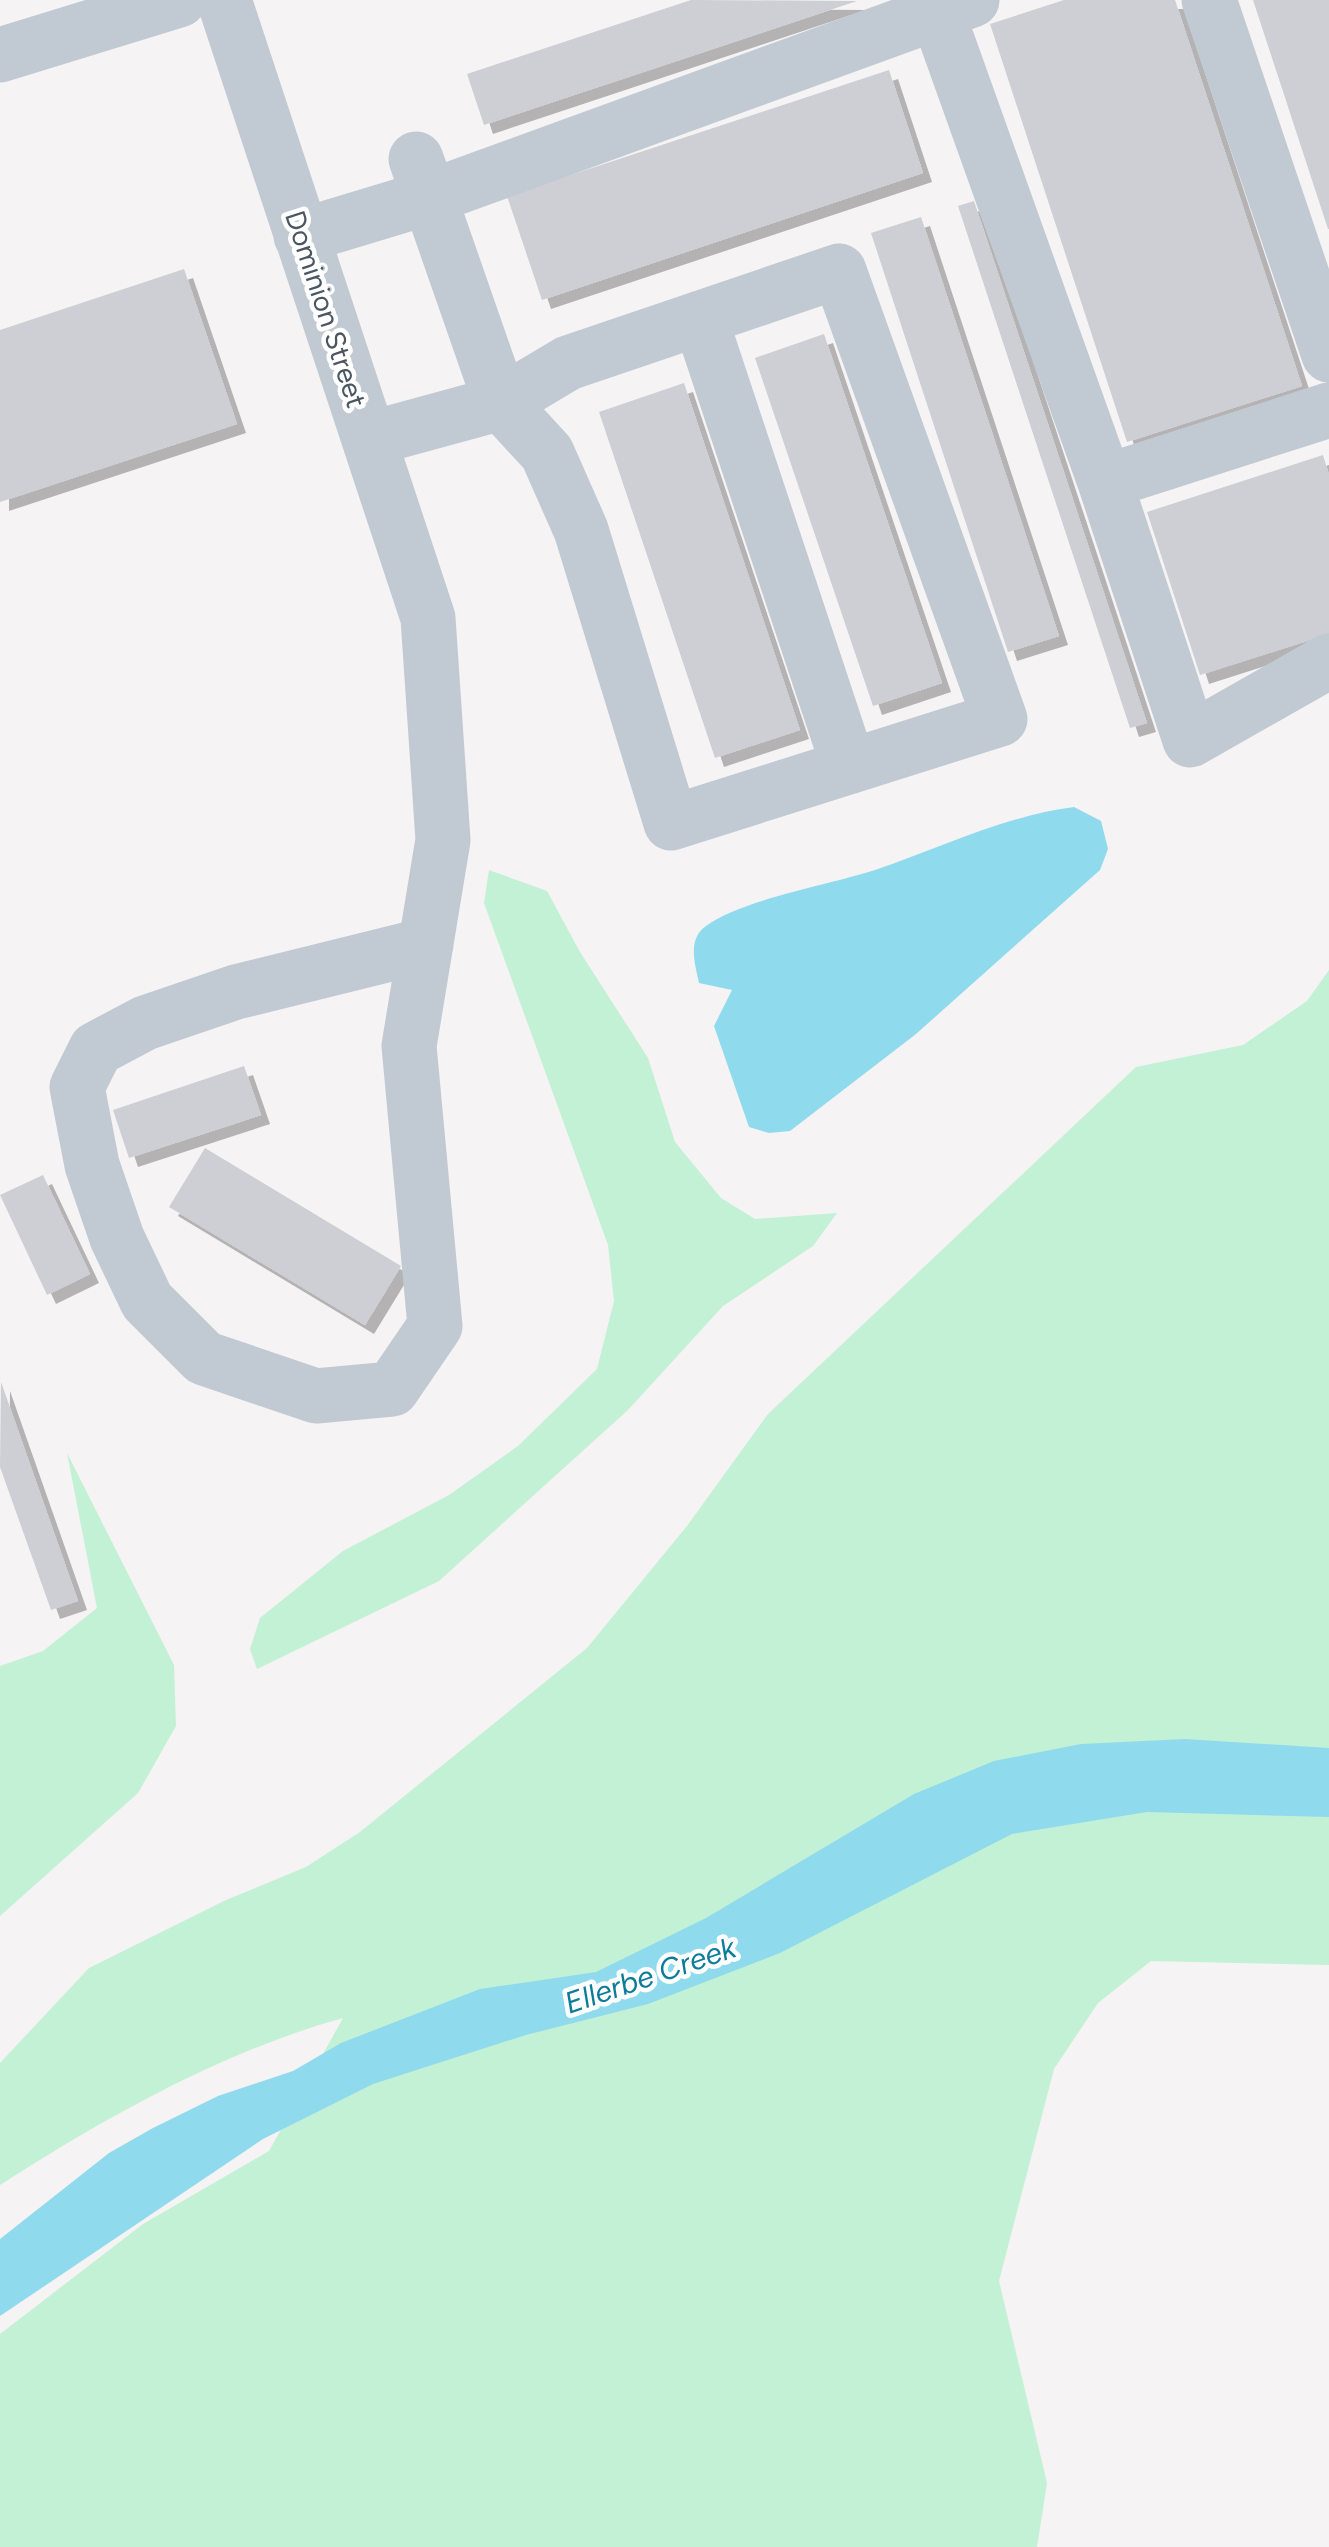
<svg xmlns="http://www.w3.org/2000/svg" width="1329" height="2547" font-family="Figtree,sans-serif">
	<defs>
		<filter id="shadow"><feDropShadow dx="9" dy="9" stdDeviation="0" flood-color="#0004"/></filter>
	</defs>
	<rect width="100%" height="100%" fill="#f5f3f3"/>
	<!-- green -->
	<path fill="#c3f1d5" d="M489,870L547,891L580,952L648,1058L675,1142L721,1198L755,1219L837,1213L813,1246L723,1306L628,1410L439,1581L257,1669L250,1649L260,1618L343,1551L449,1495L518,1446L597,1369L614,1301L608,1245L484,903Z
		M1329,970V1965L1151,1961L1098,2003L1054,2069L999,2281L1047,2483L1037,2547H0V2334L143,2224L269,2151L343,2018C223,2051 105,2118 0,2185V2063L89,1968L226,1900L306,1867L360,1832L587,1648L687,1526L768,1414L1136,1067L1243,1045L1307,1001Z
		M67,1453L174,1665L176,1726L138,1793L0,1916V1666L43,1651L97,1608Z"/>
	<!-- water -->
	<path fill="#90daee" d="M1074,807L1101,821L1108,849L1100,870L916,1034L790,1131L769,1133L749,1127L714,1026L732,990L699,983C695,964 687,939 706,926C743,899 829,885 875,870C941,848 1004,816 1074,807Z
		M1185,1739L1329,1748V1817L1147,1812L1012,1834L780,1953L648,2004L526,2035L373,2084L263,2139L0,2316V2239L109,2153L153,2128L218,2096L293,2071L341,2043L480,1989L596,1972L706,1918L914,1794L994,1761L1081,1744Z"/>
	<!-- building -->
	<path fill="#cdcfd5" filter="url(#shadow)" d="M691,0L857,1L484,125L467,74Z
		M1064,0H1175L1302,386L1127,442L990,24Z
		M1253,0H1329V229H1328Z
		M889,70L923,173L542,300L507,196Z
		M974,201L1147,723L1130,728L958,206Z
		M921,217L1059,636L1008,652L871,233Z
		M184,269L237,424L0,502V330Z
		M824,334L942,683L873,706L755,358Z
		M684,383L800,730L715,758L599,412Z
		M1323,455L1329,475V634L1200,675L1147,512Z
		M244,1066L261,1115L129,1158L113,1110Z
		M205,1148L401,1266L365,1325L169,1207Z
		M43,1175L90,1274L47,1295L0,1195Z
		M1,1382L78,1601L51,1610L0,1467Z"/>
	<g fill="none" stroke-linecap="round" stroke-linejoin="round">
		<!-- minor -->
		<path stroke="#c1cad2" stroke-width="55" d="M224,0L428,618L443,840L409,1046L435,1326L392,1389L316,1396L204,1358L147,1301L117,1238L92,1165L77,1087L96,1049L145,1023L236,992L426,945
			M1209,0L1329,355
			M937,12L1105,482L1329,410
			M0,55L179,0
			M301,236L430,197L972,0
			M700,318L849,767
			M369,439L501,403L568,363L839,271L1000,719L671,823L581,530L547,453L501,403L416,159
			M1105,482L1190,740L1329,661"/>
	</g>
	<g text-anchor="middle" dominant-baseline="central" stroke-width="9" stroke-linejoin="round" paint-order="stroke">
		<!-- street labels -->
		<g font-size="28" fill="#4a5661" stroke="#fff">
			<text transform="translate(326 309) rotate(72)">Dominion Street</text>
		</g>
		<!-- water labels -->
		<g font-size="30" font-style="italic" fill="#0c7c9b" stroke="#fff">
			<text transform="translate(650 1975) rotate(-19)">Ellerbe Creek</text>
		</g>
	</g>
</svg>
